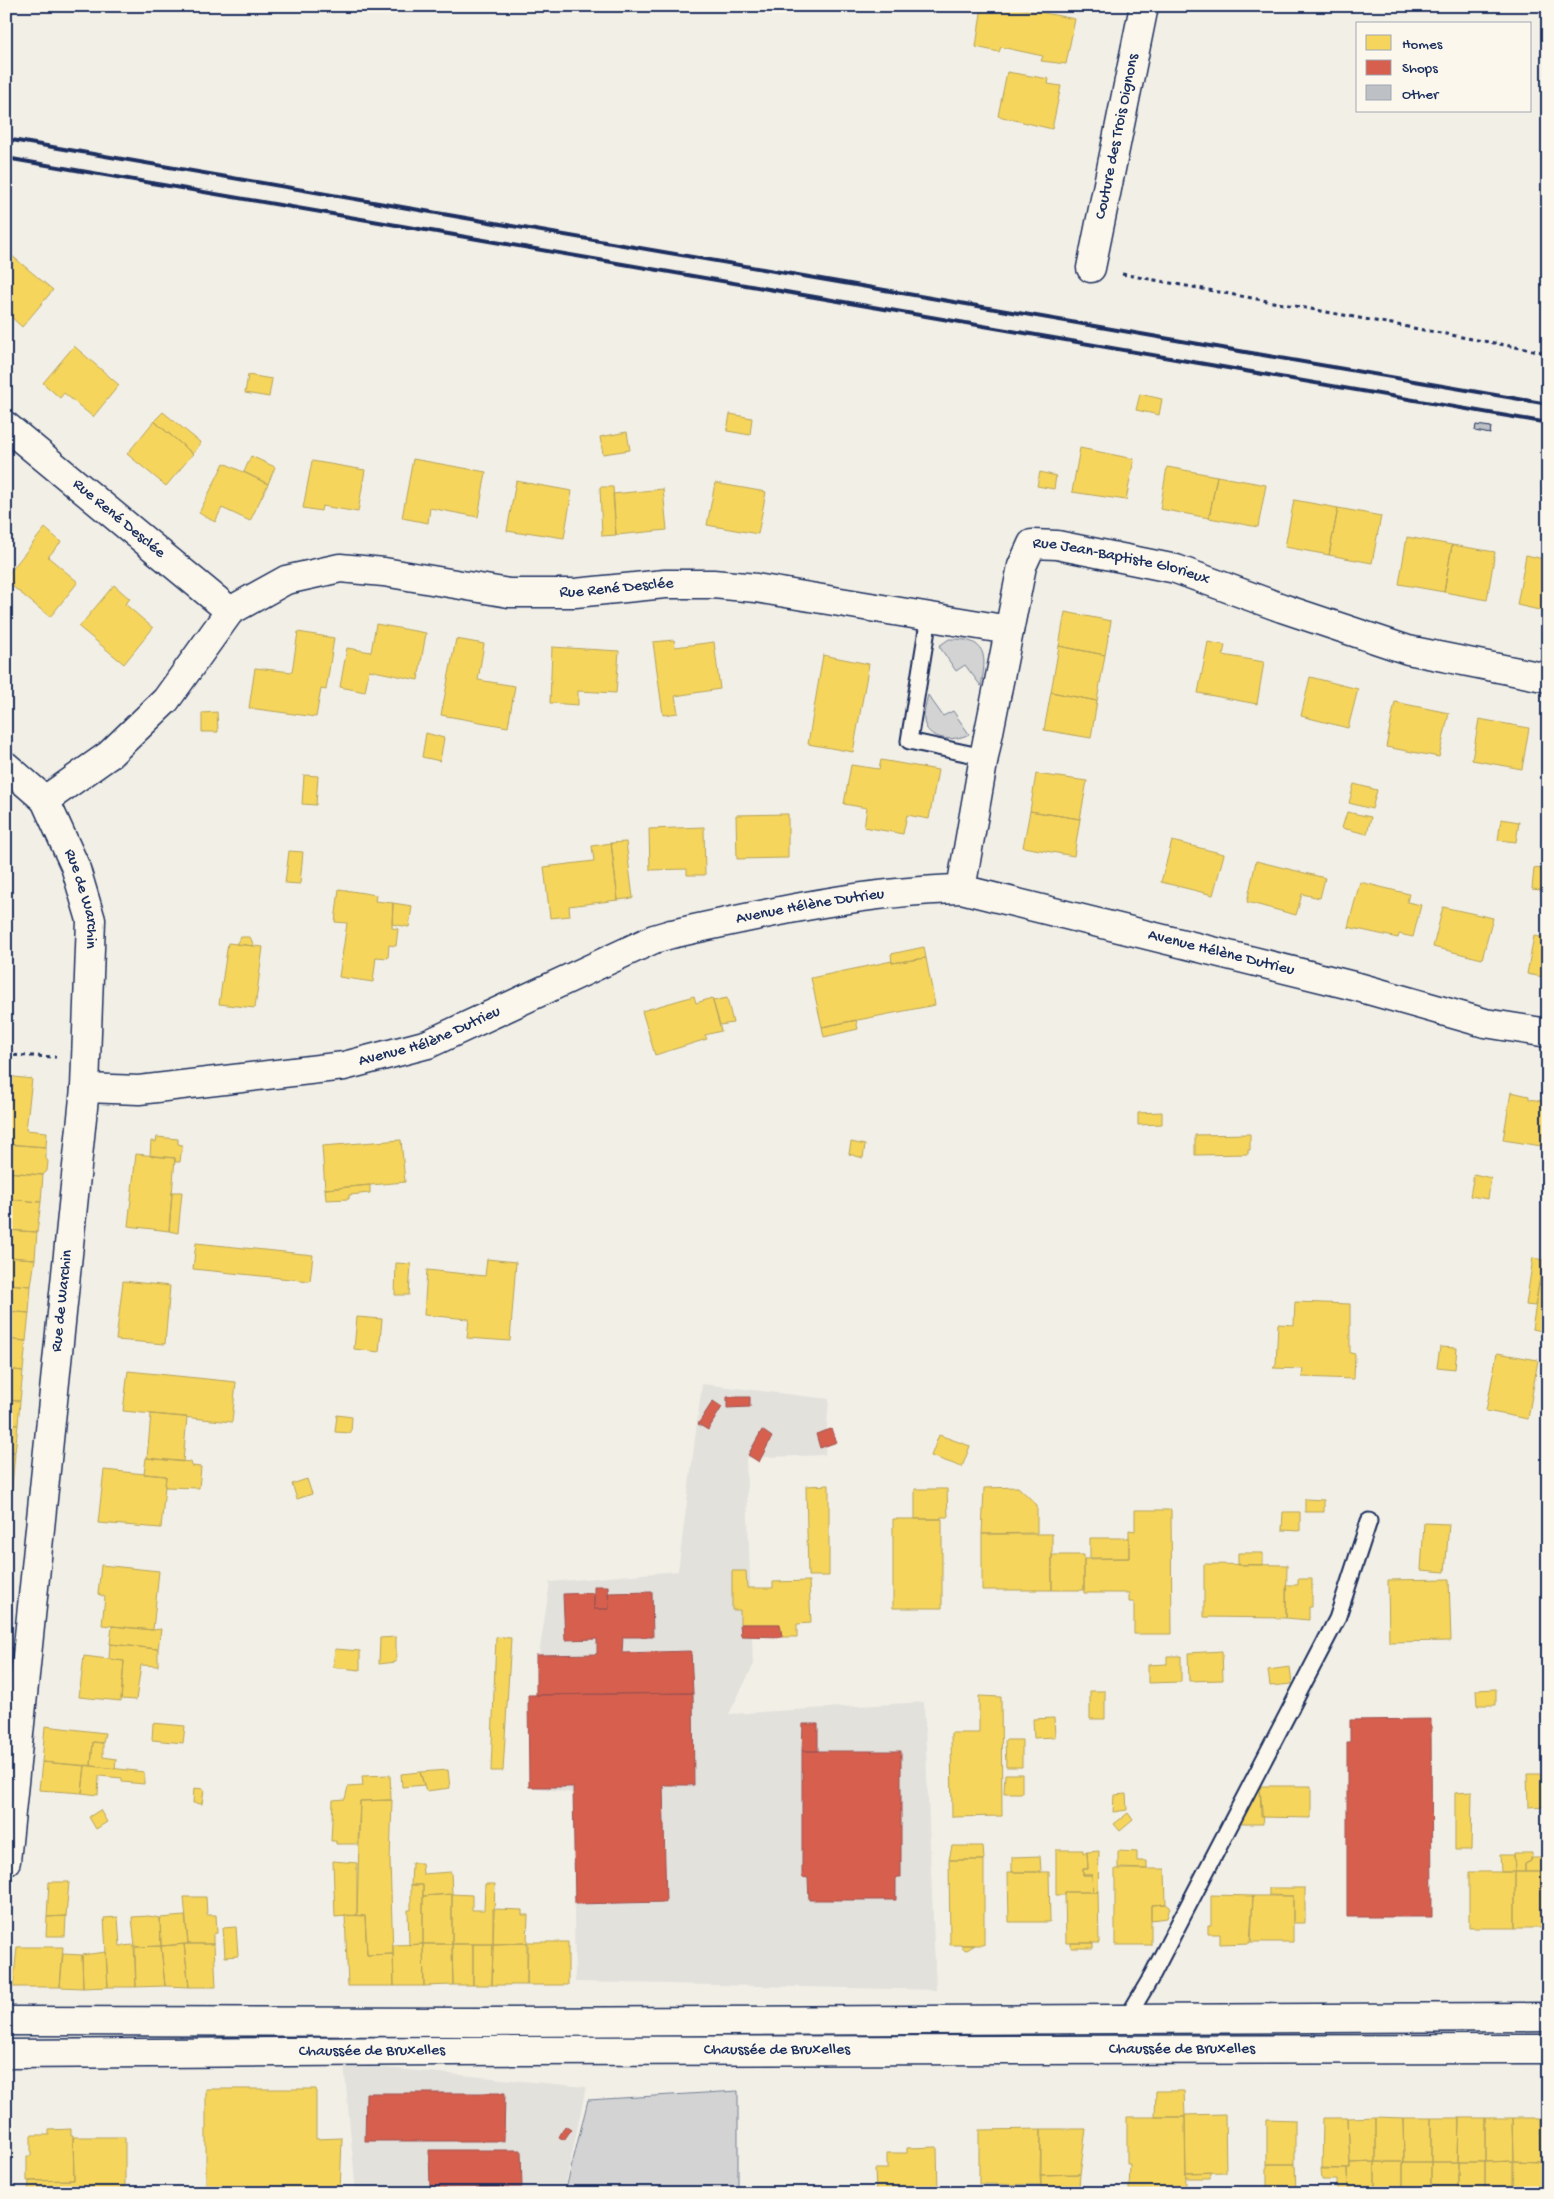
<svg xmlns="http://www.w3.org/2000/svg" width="1554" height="2199" font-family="'Gochi Hand',sans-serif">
	<rect width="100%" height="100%" fill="#f2efe6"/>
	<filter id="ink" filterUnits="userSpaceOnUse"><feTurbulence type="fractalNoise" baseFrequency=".02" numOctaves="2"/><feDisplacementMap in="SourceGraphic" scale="10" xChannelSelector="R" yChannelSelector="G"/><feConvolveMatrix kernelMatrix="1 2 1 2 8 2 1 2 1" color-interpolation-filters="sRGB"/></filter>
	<g filter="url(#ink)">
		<!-- built -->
		<path fill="#e2e1dc" d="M702,1384L829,1399L825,1455L746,1458L753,1666L729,1714L924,1702L936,1990L575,1982L572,1793L531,1787L527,1701L539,1698V1655L550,1582L678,1571Z
			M344,2064L586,2087L564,2193H356Z"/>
		<!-- green -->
		<path fill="#d2d3d2" stroke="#768198" d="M949,639C987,638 987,655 981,686L965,665L956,671L939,646Z
			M928,695L943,716L953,711L969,734C957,741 933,741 926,727C921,718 926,704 928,695Z
			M738,2091V2193H565L588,2100Z"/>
		<!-- homes -->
		<path fill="#f6d55c" stroke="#b4a35d" d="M982,6H1009L1075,19L1066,64L1041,61L1043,56L1001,47L999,52L976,47Z
			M1007,72L1049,79L1048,84L1061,86L1052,129L998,116Z
			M11,255L53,290L22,327L9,315L12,311L6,306V260Z
			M74,346L119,385L93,417L64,393L60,398L43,383Z
			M248,375L272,379L269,397L245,393Z
			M1140,394L1162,399L1159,415L1136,410Z
			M163,412L201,443L193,454L154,421Z
			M730,414L752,418L750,435L727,431Z
			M154,421L193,454L166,486L127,454Z
			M627,432L630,450L603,454L600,437Z
			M1080,448L1134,459L1126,500L1072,492Z
			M251,456L275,467L268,484L244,472Z
			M413,459L486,472L478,517L430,508L428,523L402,518Z
			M312,461L365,470L358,512L322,506L321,511L303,508Z
			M224,463L268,484L250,521L222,508L215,522L199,513Z
			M1167,467L1217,476L1209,518L1160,509Z
			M1040,472L1056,476L1054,489L1037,486Z
			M1217,476L1266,485L1258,527L1209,518Z
			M516,481L572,491L564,538L526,532V534L507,531Z
			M715,483L766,492L758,534L707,525Z
			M600,487H613L616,535L602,536Z
			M663,489L667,530L616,535L613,494Z
			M1294,500L1338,508L1329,555L1285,547Z
			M1338,508L1381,516L1372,563L1329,555Z
			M45,528L61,542L48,557L78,582L50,617L6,581V577Z
			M1407,537L1452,545L1444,592L1399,584Z
			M1452,545L1495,552L1487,600L1444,592Z
			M1526,555L1548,560V612L1517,605Z
			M114,585L130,599L125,604L153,628L124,664L79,627Z
			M1065,612L1111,621L1105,655L1059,646Z
			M376,624L426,633L418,680L369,670L365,692L340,687L347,648L371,652Z
			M298,632L334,638L326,690L321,689L316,717L249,708L255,668L292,672Z
			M456,639L484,644L478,680L515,686L508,727L441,715Z
			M674,640L675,647L714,642L720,689L675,696L678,713L663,715L653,642Z
			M1208,642L1225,645L1223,655L1264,662L1257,704L1198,693Z
			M1059,646L1105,655L1097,701L1051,692Z
			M552,647L619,651L616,693L578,691V705L550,703Z
			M823,655L869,664L853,752L808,744Z
			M1310,677L1358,689L1348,728L1301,716Z
			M1051,692L1097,701L1091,738L1044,730Z
			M1395,702L1449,713L1439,757L1386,747Z
			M217,712L218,732H202V713Z
			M1479,719L1529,728L1522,769L1472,760Z
			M426,733L444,738L440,761L422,757Z
			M881,760L938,770L929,819L907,815L903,834L864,827L867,808L844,804L851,765L879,769Z
			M1036,774L1087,781L1080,819L1030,811Z
			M304,775L318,776L316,805L302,804Z
			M1354,784L1377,790L1372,809L1349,803Z
			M1030,811L1080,819L1074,856L1023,847Z
			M1347,812L1371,817L1367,834L1342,828Z
			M788,814V858L737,859L736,815Z
			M1501,819L1519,822L1516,842L1498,840Z
			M704,827L705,875H687V869L650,870L649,829Z
			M1172,841L1224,854L1213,895L1161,882Z
			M626,842L633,898L618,900L611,843Z
			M611,843L618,900L569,906L570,916L550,918L544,867L594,861L592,846Z
			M289,851L303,852L300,884L285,883Z
			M1256,861L1325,878L1320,898L1302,894L1296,915L1247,902Z
			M1534,868L1548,870V891L1532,889Z
			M1360,882L1409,894L1407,902L1421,905L1413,937L1399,934L1398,938L1348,927Z
			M339,889L376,895L375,901L393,903L392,928L398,929L396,946L389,945L388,958L376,957L373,982L339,977L347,923L335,922Z
			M393,903L412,906L409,927L392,924Z
			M1443,907L1493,918L1482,959L1433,947Z
			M1534,936L1548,938V978L1527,974Z
			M241,937H250L254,946L236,944Z
			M228,943L263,947L255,1008L219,1004Z
			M924,947L926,958L892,963L891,954Z
			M926,958L935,1005L822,1027L811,978L892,961V963Z
			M694,996L696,1003L712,998L721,1031L705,1035L707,1039L655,1055L642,1011Z
			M727,998L733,1023L720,1025L713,1001Z
			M856,1020L858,1029L824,1037L822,1027Z
			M6,1076L32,1079L26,1130L47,1132L46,1147L6,1144Z
			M1511,1092L1529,1096V1099L1548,1102V1147L1503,1140Z
			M1162,1112V1124L1138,1125V1113Z
			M1250,1134V1150H1248V1154L1195,1155V1135Z
			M157,1137L178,1139V1144L182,1145L180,1162H175V1158L150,1156L151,1141L156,1142Z
			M401,1140L405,1182L325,1189L322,1146Z
			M851,1142L865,1145L863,1158L849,1154Z
			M6,1144L46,1147V1159L48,1161L47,1171L43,1175L6,1172Z
			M136,1154L175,1158L169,1231L128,1226Z
			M6,1172L43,1175L41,1202L6,1199Z
			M1474,1174L1491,1178L1488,1199L1470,1196Z
			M370,1185V1193L349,1195V1199L326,1200L325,1189Z
			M172,1192H182L178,1233L169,1231Z
			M6,1199L41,1202L37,1232L6,1230Z
			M6,1230L37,1232L35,1259L6,1257Z
			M1547,1240L1548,1241V1286L1539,1285Z
			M196,1243L313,1255L310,1281L193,1269Z
			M6,1257L35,1259L31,1286L6,1284Z
			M1533,1258L1543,1260L1535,1306L1526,1305Z
			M487,1259L516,1262L510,1341L467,1338L469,1319L424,1315L427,1270L485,1276Z
			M396,1263L411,1264L409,1295H395Z
			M123,1281L170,1286L165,1344L116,1340Z
			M6,1284L31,1286L29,1313L6,1311Z
			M1539,1285L1548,1286V1332L1532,1329Z
			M1295,1302L1350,1304V1353L1355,1354L1354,1379L1302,1377L1303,1369L1273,1368L1276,1365L1278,1324L1294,1325Z
			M6,1311L29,1313L26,1341L6,1339Z
			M357,1317L382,1319L379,1352L354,1349Z
			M6,1339L26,1341L23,1371L6,1369Z
			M1440,1347L1457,1348L1455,1369L1437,1367Z
			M1497,1353L1538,1360L1528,1419L1486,1411Z
			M6,1369L23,1371L20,1401L6,1400Z
			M128,1371L236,1382L232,1422L123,1411Z
			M6,1400L20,1401L18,1425L6,1424Z
			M151,1414L187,1417L183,1462L147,1458Z
			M337,1415L352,1417L351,1433L335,1432Z
			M6,1424L18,1425L15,1452L6,1451Z
			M939,1435L970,1446L962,1467L931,1456Z
			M6,1451L15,1453L12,1486L6,1485Z
			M146,1458L191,1462L192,1466L201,1467L199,1488L165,1487L166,1476L144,1474Z
			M104,1470L166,1476L161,1528L98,1523Z
			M307,1479L312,1494L297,1499L292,1484Z
			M6,1485L12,1486L9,1515H6Z
			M829,1485V1576H808L806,1486Z
			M1018,1487L1037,1505V1533L982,1534L984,1488Z
			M915,1489H947L948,1517H941V1519H915Z
			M1305,1499L1324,1500V1512H1305Z
			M1135,1510H1171L1172,1634H1134V1602H1129V1593H1084V1559L1129,1558V1530L1135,1531Z
			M1283,1512H1300V1531L1282,1530Z
			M893,1519H942V1608H893Z
			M1424,1523L1449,1524L1445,1572L1421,1570Z
			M982,1534H1052V1590H982Z
			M1090,1538H1129V1558H1090Z
			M1238,1553H1263V1565H1238Z
			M1052,1555H1084V1590H1052Z
			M1204,1564L1287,1565L1286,1618L1204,1617Z
			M101,1565L159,1571L153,1630L102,1625L105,1597L98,1594Z
			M732,1571H746L747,1588H773V1582L809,1581L811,1623L797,1624V1637H782L780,1624H740V1610H732Z
			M1298,1579H1312V1607H1309V1620L1286,1618V1585H1298Z
			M1449,1579L1451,1641L1389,1642L1388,1580Z
			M112,1626L153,1630L161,1629L158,1649L110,1644Z
			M396,1637V1662L379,1664L380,1638Z
			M496,1637L511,1638L503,1771H491Z
			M110,1644L158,1649V1666L141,1665L136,1700L121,1699L124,1661L109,1659Z
			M335,1649L360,1651V1670L333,1667Z
			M1222,1651L1223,1680L1189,1681L1188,1653Z
			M84,1656L124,1661L121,1701L79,1697Z
			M1167,1656H1181V1682L1148,1683V1665L1167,1664Z
			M1290,1667L1292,1684L1270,1686L1268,1670Z
			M1496,1689V1705H1477L1476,1690Z
			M1090,1691H1105V1719H1090Z
			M979,1696L1001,1697L1002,1816L952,1817L951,1733H979Z
			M1054,1718L1055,1737L1034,1738L1033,1719Z
			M153,1723L185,1726L183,1743L152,1740Z
			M45,1726L105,1733L103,1743L93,1742L91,1766L42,1762Z
			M1005,1740H1022V1767H1006Z
			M93,1742L103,1743V1757L116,1759L115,1769L91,1766Z
			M42,1762L85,1766L82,1793L39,1790Z
			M85,1765L144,1772V1784L122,1782V1778L99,1776L98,1795L82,1793Z
			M448,1770L450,1788L426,1791L420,1772Z
			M420,1772L424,1785L402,1787L401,1774Z
			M1005,1774H1022V1793H1004Z
			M1527,1774H1548V1806L1528,1807Z
			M390,1775L391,1800L360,1801L358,1844H336V1841H331L333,1800L345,1799L348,1787L363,1786L362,1776Z
			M1260,1786L1263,1824H1237L1257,1787Z
			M1260,1786H1311V1818L1261,1817Z
			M194,1788L204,1789L202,1804L193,1803Z
			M1472,1792L1471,1850H1455V1793Z
			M1126,1794L1127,1810L1113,1812L1114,1795Z
			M392,1800L390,1861L393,1954L367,1955L365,1916L357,1915L360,1801Z
			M100,1810L107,1822L96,1829L89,1817Z
			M1128,1813L1133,1820L1120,1831L1114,1824Z
			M952,1846H983L984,1860H949Z
			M1056,1850H1083V1853L1087,1852L1088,1869H1083V1875H1092L1093,1892H1065V1895H1056Z
			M1099,1851L1098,1892H1093L1092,1875H1083V1869H1088L1087,1852Z
			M1118,1851L1137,1852V1861H1147V1869L1118,1868Z
			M1514,1853H1532L1531,1861L1525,1864V1872H1515Z
			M1500,1855H1514L1515,1872H1501Z
			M1040,1856L1041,1872H1012V1857Z
			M1531,1858H1548V1872H1525V1864L1531,1861Z
			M949,1860H984V1945H950Z
			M333,1861L357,1863V1915L335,1917Z
			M412,1863H422L423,1874L451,1872L452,1894L423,1896V1885H411Z
			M1115,1869H1165L1166,1904L1151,1905V1945H1115Z
			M1008,1872H1049L1050,1922H1009Z
			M1469,1872H1515V1928H1469Z
			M1515,1872H1548V1928H1515Z
			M49,1882H69L66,1916L47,1917Z
			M485,1884H495L493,1944H452V1894L472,1895V1910H484Z
			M411,1885H423V1944L409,1945L408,1910H411Z
			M1269,1888H1305V1923H1293V1896L1269,1895Z
			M1065,1892H1098L1099,1943H1066Z
			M452,1894V1944H423V1896Z
			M1211,1895L1253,1896L1250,1943L1220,1944V1934H1208V1925H1211Z
			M1253,1896H1293V1942H1251Z
			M184,1897H206L207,1915H216L217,1933L213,1934V1944H188Z
			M1166,1904L1170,1907L1167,1918L1151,1920V1905Z
			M493,1909L522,1910V1915H528L527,1943L493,1944Z
			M345,1915L365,1916L367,1955L393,1954L394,1986H348Z
			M66,1916L65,1936H46L47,1917Z
			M149,1916L160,1918L161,1946L135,1947L132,1917Z
			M185,1916L188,1944L161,1946L160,1918Z
			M118,1917L120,1946L134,1945L136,1987H108L104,1918Z
			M236,1927L238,1956L225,1957L223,1928Z
			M528,1942H568V1985H527Z
			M527,1943V1985H492L493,1944Z
			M1071,1943H1093V1948H1071Z
			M184,1944L189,1987L165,1986L161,1946Z
			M184,1944H214L216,1987H189Z
			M423,1944H452L453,1985L424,1986Z
			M423,1944L424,1986H394L393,1945Z
			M452,1944H473V1985H453Z
			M473,1944H493L492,1985H473Z
			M961,1945H975L967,1950L963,1949Z
			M161,1946L165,1986L136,1987L135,1947Z
			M17,1947H63L60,1987H13Z
			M106,1952L108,1987L83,1988L82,1955Z
			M63,1954L82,1955L83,1988L60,1987Z
			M206,2089H316V2139L342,2138L340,2193H206Z
			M1156,2091H1184L1185,2117H1155Z
			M1225,2114L1226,2172L1186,2173L1185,2115Z
			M1127,2117H1185L1186,2191L1129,2190L1130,2164H1127Z
			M1376,2117V2162L1350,2163L1348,2118Z
			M1376,2117L1403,2118L1404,2162H1376Z
			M1323,2118H1348L1350,2168L1348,2169H1322Z
			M1403,2118H1431V2162H1404Z
			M1431,2118H1459L1458,2162H1431Z
			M1459,2118H1485V2162H1458Z
			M1485,2118H1513L1514,2161L1485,2162Z
			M1513,2118H1540L1541,2162L1514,2161Z
			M1540,2118H1548V2162H1541Z
			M1267,2119L1295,2120V2164H1267Z
			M71,2129V2135H73L74,2180L27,2181V2156H31V2135H49V2130Z
			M1041,2129V2185L979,2184V2130Z
			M1041,2129H1086L1080,2174L1040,2175Z
			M73,2137H125V2193H28L29,2181L74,2180Z
			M937,2147L938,2193H876L875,2169H887V2153H907V2148Z
			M1513,2161V2192H1501V2187L1485,2188V2162Z
			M1514,2161L1541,2162V2193H1513Z
			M1375,2162H1403V2187H1392V2193H1375Z
			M1375,2162V2189H1348L1347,2169L1350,2168V2163Z
			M1403,2162H1431V2186L1403,2187Z
			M1431,2162H1458V2193H1431Z
			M1458,2162H1485V2193H1458Z
			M1541,2162H1548V2193H1541Z
			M1267,2164H1295L1296,2193L1267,2191Z
			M1321,2168L1347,2169L1348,2193H1337V2180H1322Z
			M1210,2172V2178H1186V2173Z
			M1080,2174L1079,2187H1041L1040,2175Z"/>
		<!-- shops -->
		<path fill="#d6604d" stroke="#9e5152" d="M727,1397H750V1407L727,1408Z
			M713,1401L722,1407L708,1430L698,1424Z
			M831,1429L837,1442L820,1448L816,1434Z
			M762,1430L772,1437L759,1462L748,1455Z
			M594,1586H608L609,1609H594Z
			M652,1592L653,1637H623L622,1653L691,1651L693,1693L536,1695V1655L597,1654V1639L565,1640L563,1594L594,1593V1609H609L608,1593Z
			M740,1624H780L782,1637L741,1636Z
			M693,1693L694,1785H663L666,1902L575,1904L573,1787H529L528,1695Z
			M1431,1719L1432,1917H1347V1742H1350V1720Z
			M803,1724H818V1751H802Z
			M802,1751H901V1877H896V1900H809L808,1878L802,1877Z
			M366,2093H505L504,2141H365Z
			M565,2126L571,2130L564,2140L559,2137Z
			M429,2150H521L522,2187L430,2188Z
			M446,2188V2193H424V2189Z"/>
		<!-- building -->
		<path fill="#bdc0c4" stroke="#1b2f5e" d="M1476,425L1491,427L1490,434L1475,431Z"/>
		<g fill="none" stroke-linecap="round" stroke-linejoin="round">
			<defs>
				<path id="lane" d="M929,617L909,741L984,757
					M1127,2018L1149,1981L1337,1619L1369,1521"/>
				<g id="street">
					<path id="s1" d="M1091,268L1144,6"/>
					<path id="s2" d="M6,426L230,611"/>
					<path id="s3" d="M45,800L109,755L166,700L230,611L286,580L340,568L384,572L509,593H575L665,584H713L756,588L1009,630"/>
					<path id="s4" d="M961,889L984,757L1022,566L1032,544L1057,545L1176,569L1282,608L1408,650L1548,678"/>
					<path id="s5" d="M85,1088L139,1090L344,1066L428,1044L654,939L671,934C767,913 863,891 961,889L1358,987L1485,1023L1548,1033"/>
				</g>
				<g id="secondary">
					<path id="s6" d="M6,766L45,800L75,866L91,920L85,1088L6,1861"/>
				</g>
				<g id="primary">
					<path d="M6,2021L485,2022L1548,2017"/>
					<path id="s7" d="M6,2054L445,2051L1548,2049"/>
				</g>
			</defs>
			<!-- lane casing -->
			<use href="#lane" stroke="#1b2f5e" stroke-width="19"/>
			<!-- street casing -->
			<use href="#street" stroke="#1b2f5e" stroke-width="31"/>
			<!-- secondary casing -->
			<use href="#secondary" stroke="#1b2f5e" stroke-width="31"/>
			<!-- primary casing -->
			<use href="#primary" stroke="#1b2f5e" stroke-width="31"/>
			<!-- path -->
			<path stroke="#1b2f5e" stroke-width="3" stroke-dasharray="4 4" stroke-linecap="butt" d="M1122,274L1548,353
				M6,1055L56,1057"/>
			<!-- lane -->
			<use href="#lane" stroke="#fbf7ec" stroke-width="15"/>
			<!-- street -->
			<use href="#street" stroke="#fbf7ec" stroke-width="28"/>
			<!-- secondary -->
			<use href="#secondary" stroke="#fbf7ec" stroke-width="28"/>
			<!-- primary -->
			<use href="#primary" stroke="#fbf7ec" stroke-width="28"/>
			<!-- rail -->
			<path stroke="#1b2f5e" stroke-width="4" d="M6,139L1548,404
				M6,158L1548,423"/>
		</g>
	</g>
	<g text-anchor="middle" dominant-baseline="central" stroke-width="5" stroke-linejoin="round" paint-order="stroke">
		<!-- street labels -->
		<g font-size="16" fill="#1b2f5e" stroke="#fbf7ec">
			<text stroke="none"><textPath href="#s1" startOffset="134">Couture des Trois Oignons</textPath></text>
			<text stroke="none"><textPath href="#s2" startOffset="146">Rue René Desclée</textPath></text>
			<text stroke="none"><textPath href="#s4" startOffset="444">Rue Jean-Baptiste Glorieux</textPath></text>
			<text stroke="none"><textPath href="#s3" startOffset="665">Rue René Desclée</textPath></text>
			<text stroke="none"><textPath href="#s6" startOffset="158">Rue de Warchin</textPath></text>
			<text stroke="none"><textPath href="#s5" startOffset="756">Avenue Hélène Dutrieu</textPath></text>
			<text stroke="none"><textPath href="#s5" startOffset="1176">Avenue Hélène Dutrieu</textPath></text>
			<text stroke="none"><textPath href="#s5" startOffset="351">Avenue Hélène Dutrieu</textPath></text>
			<text transform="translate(63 1301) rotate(-84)">Rue de Warchin</text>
			<text stroke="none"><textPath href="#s7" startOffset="1176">Chaussée de Bruxelles</textPath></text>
			<text stroke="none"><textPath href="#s7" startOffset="771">Chaussée de Bruxelles</textPath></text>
			<text stroke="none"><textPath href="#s7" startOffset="366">Chaussée de Bruxelles</textPath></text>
		</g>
	</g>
	<!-- margin -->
	<rect width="1554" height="2199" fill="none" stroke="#fbf7ec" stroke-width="25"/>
	<rect x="12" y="12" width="1529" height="2174" fill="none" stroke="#1b2f5e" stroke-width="2" filter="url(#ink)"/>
	<!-- legend -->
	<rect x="1356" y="22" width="175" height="90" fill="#fbf7ec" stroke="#a1a7b3"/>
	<rect x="1366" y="35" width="25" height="15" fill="#f6d55c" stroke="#a1a7b3"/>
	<text x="1402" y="48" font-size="15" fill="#1b2f5e">Homes</text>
	<rect x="1366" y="60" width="25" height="15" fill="#d6604d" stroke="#a1a7b3"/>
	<text x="1402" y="72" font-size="15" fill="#1b2f5e">Shops</text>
	<rect x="1366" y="85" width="25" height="15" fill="#bdc0c4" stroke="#a1a7b3"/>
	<text x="1402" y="98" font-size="15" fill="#1b2f5e">Other</text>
</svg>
